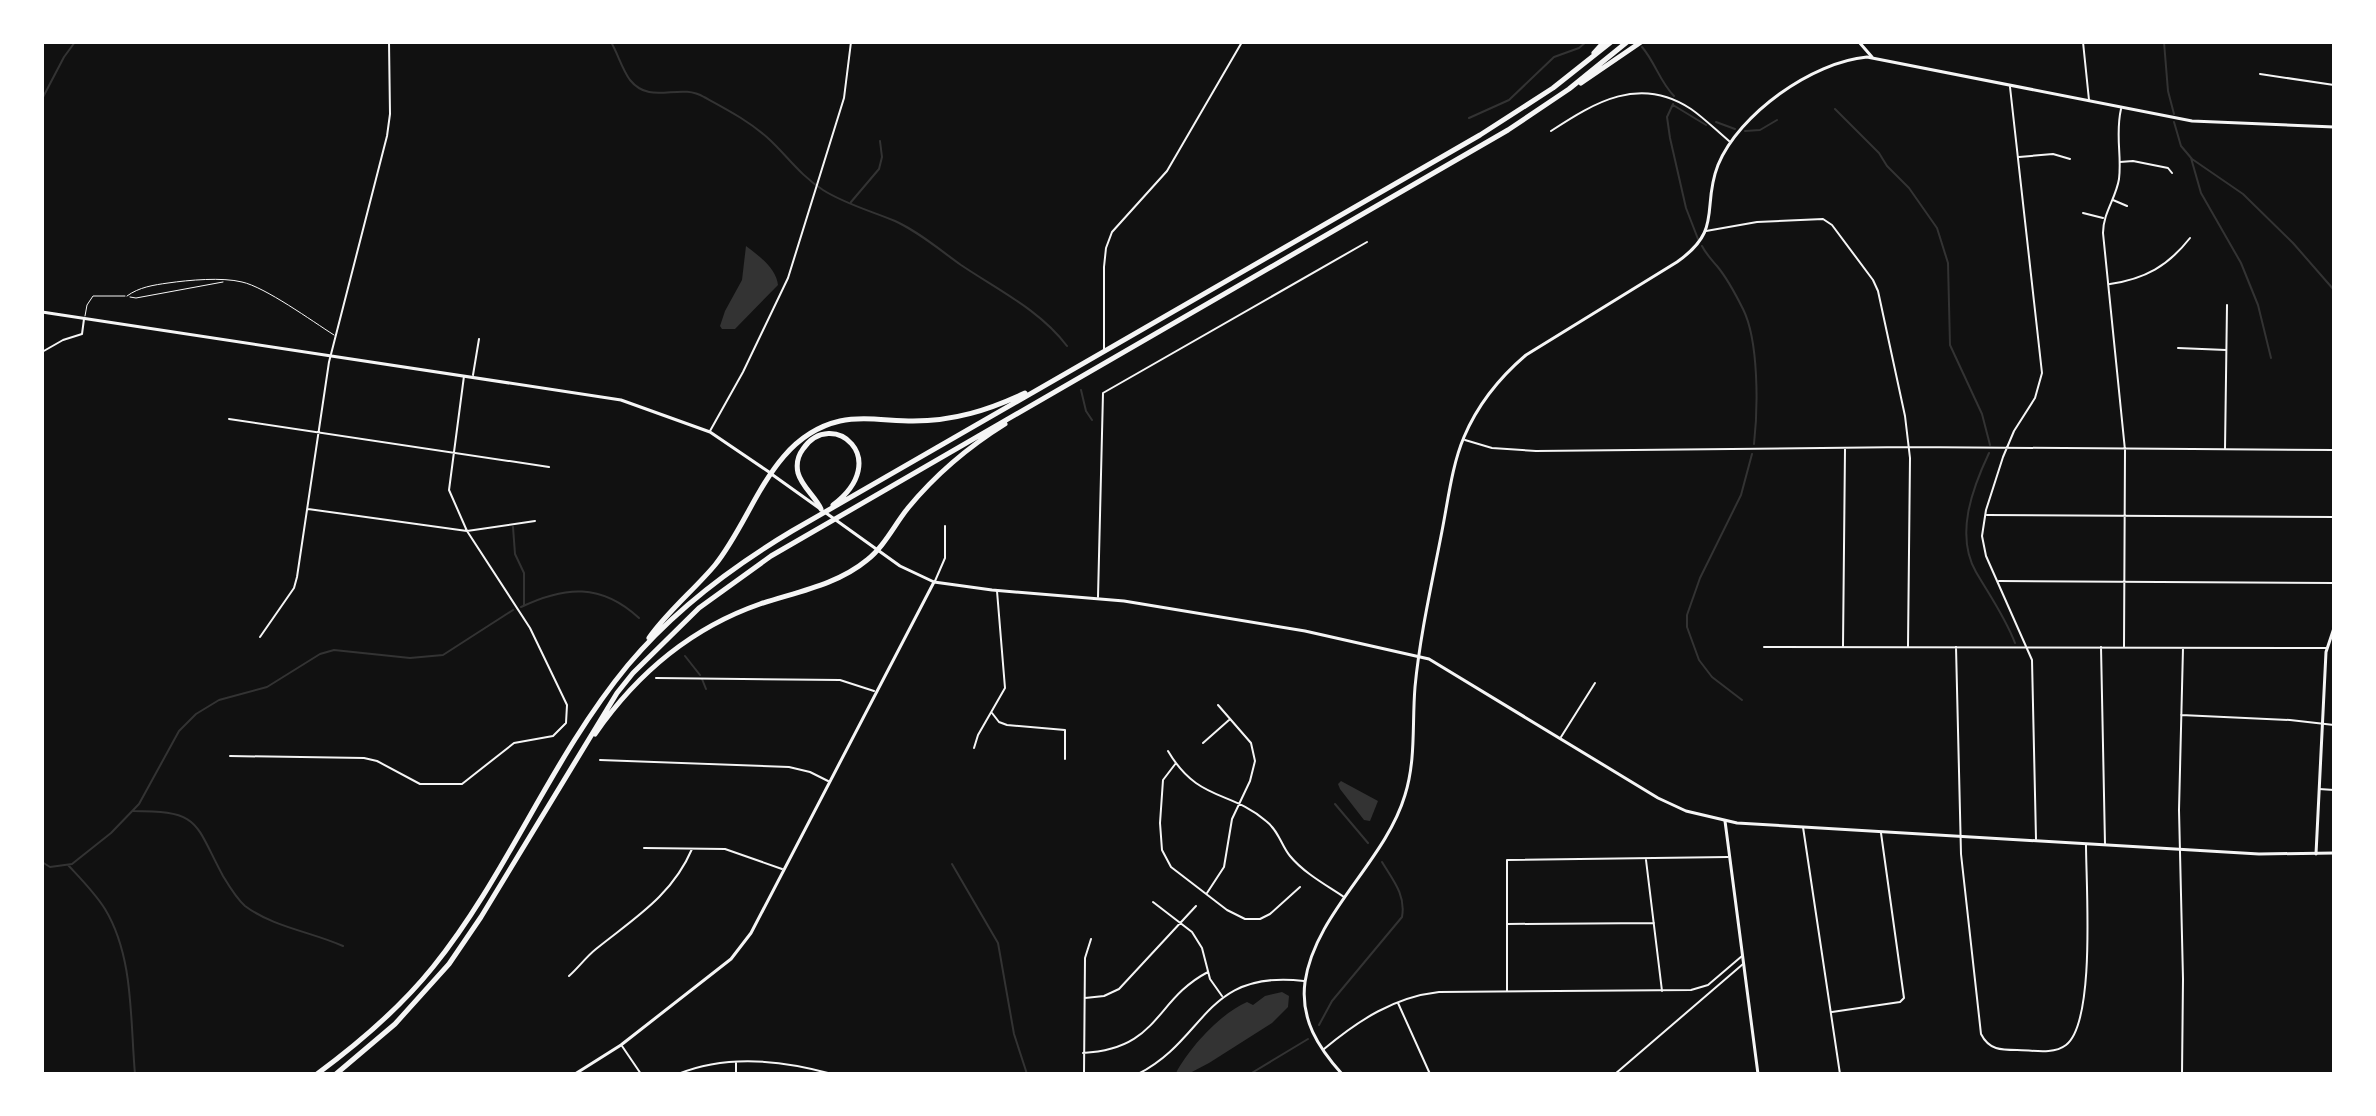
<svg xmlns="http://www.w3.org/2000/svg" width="2376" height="1116" font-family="'Fira Sans Condensed',sans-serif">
	<rect width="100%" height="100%" fill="#111"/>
	<!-- water -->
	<path fill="#333" d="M746,246C759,256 776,268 778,285L735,329H722L720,326L725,311L742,280Z
		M1341,781L1378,801L1370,821L1364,820L1340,789L1338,784Z
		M1282,992L1289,996L1288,1007L1272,1023L1209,1063L1188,1074L1176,1073C1189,1048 1221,1013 1247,1002L1253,1005L1265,996Z"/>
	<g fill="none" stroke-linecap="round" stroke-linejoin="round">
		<!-- stream -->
		<path stroke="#333" stroke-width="2" d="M611,42C618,54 622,69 630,80C651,106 679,82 704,97C726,109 751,122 770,140C788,157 801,176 823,190C845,204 871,211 895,221C919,232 940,250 961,265C998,290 1040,310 1067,346
			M2164,42L2168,91L2174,114
			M1642,47C1655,62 1660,82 1674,96
			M42,99L64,57L75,42
			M1673,104L1667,117L1670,138L1686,208L1698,239
			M1673,105L1706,125
			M1835,109L1879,153L1887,166L1909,188L1937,228L1948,263L1950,345L1982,414L1990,445
			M1469,118L1509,100L1554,57L1579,48L1586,42
			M1716,122L1735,129
			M2174,122L2181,146L2192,159L2243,194L2293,243L2334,290
			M1745,131L1760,130L1777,120
			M2191,158L2201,193L2241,263L2258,305L2271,358
			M851,202L879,169L882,157L880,141
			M1702,246C1706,254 1711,259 1717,266C1727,278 1736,295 1743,309C1759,341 1758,409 1754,444
			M1081,390L1086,411L1092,420
			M1989,453C1972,489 1955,535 1976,572C1990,596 2005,617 2015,643
			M513,527L515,554L524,573V605
			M521,607C565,586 601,583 639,618
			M685,656L700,675
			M702,679L706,689
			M1742,700L1712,677L1699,660L1687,627V615L1700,578L1741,495L1752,454
			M1335,804L1368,843
			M133,811C201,811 194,822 223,876C229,886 236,898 245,906C273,927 312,932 343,946
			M42,862L50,867L72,864L111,833L139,804L179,731L196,714L219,700L267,687L320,654L334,650L410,658L443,655L513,610
			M952,864L998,943L1014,1034L1027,1074
			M68,865C81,879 95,893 105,909C134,957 130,1019 135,1074
			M1319,1025L1332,1001L1402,917C1406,895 1393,880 1382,862
			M1250,1074L1308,1039"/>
		<!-- service -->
		<path stroke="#f5f5f5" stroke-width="1" d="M127,296C139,287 154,285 168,283C189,280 222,277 242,282C265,287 312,321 334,335
			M130,297L136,298L223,282
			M85,316L87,305L93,296H125"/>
		<!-- minor -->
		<path stroke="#f5f5f5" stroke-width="2" d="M2083,42L2089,100
			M2260,74L2334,85
			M2010,87L2042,373L2035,398L2014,431L2003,457L1986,510L1982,536L1986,556L2032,660L2036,839
			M2121,109C2115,135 2122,155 2119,179C2116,198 2103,213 2103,233L2125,450L2124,646
			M1551,131C1595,102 1640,75 1691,109C1704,118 1717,131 1729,141
			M2019,157L2053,154L2070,159
			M2120,162L2133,161L2168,168L2172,173
			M2113,200L2127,206
			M2083,213L2103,218
			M1706,231L1757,222L1823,219L1832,225L1873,280L1878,291L1905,416L1910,458L1908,646
			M2110,284C2145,279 2168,266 2190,238
			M2178,348L2226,350
			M1104,350V267L1106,248L1112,232L1167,171L1242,42
			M42,352L63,340L82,334L84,319
			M473,375L479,339
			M229,419L549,467
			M710,431L743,372L788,278L844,98L851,42
			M1465,440L1492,448L1536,451L1909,447L2334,450
			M2225,449L2227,305
			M308,509L467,531L535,521
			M1987,515L2334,517
			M935,581L945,558V526
			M1999,581L2334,583
			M1098,597L1103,393L1367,242
			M260,637L294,588L297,577L329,362L387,136L390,114L389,42
			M1843,646L1845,449
			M1764,647L2326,648
			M1956,647L1961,854L1981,1034C1989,1050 2001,1050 2017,1050C2032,1050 2053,1055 2066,1045C2096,1022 2086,885 2086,845
			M2101,647L2105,844
			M656,678L840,680L874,691
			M992,713L999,722L1007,725L1065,730V759
			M2181,715L2290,720L2334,725
			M1561,737L1595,683
			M1203,743L1229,720
			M974,748L978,735L1005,688L997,591
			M1168,751C1198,802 1230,790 1266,821C1279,831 1281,845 1290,856C1304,873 1326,885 1344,897
			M230,756L364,758L377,761L420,784H462L514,743L553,736L566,723L567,705L530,628L467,531L449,490L464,376
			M600,760L789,767L810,772L828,781
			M1176,763L1163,780L1160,823L1162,850L1171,867L1227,910L1245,919H1260L1270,914L1300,887
			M2319,789L2334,790
			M1803,827L1840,1074
			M644,848L725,849L782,869
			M1646,860L1662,991
			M1207,893L1224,867L1232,819L1250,781L1255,761L1251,743L1218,705
			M1153,902L1192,932L1202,948L1210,979L1222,996
			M1507,924L1654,923
			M569,976C579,967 586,957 596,949C633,919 672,896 692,849
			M1507,991V860L1728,857
			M1085,998L1104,996L1119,989L1196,906
			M1398,1003L1430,1074
			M1832,1012L1900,1002L1904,998L1881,833
			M622,1046L641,1074
			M1324,1049C1359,1020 1394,997 1439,992L1691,990L1708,985L1742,956
			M1083,1053C1160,1049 1154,1000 1208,972
			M678,1074C727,1054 782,1060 832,1074
			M736,1074V1063
			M1084,1074L1085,958L1091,939
			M1138,1074C1207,1039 1204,969 1304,981
			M1615,1074L1743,964
			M2182,1074L2183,979L2179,810L2183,648"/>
		<!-- tertiary -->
		<path stroke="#f5f5f5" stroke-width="3" d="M1859,42L1872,57
			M42,312L621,400L710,432L769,472
			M1725,821L1758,1074
			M2316,854L2326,652L2334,628
			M575,1074L621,1045L731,959L751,933L934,582
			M1342,1074C1318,1047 1300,1019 1305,982C1315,913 1385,862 1405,795C1416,760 1412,724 1415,687C1420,635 1432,583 1442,531C1448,501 1452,465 1464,437C1478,404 1499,378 1526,355L1677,262C1724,229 1701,208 1718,165C1739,114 1812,62 1867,57L2192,121L2334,127"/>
		<!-- secondary -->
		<path stroke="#f5f5f5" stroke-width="3" d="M770,473L819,508
			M826,513L900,566L934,582L992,590L1124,601L1305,631L1429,659L1658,798L1686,811L1737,823L2259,854L2334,853"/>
		<!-- trunk -->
		<path stroke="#f5f5f5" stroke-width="5" d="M1594,53L1604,42
			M1581,83L1641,42
			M821,509C815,496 802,487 798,473C796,464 797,457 803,449C832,407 894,459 833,505
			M649,638C665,614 695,589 715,565C754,517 770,437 840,421C863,416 889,421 913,421C954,421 989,410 1025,393
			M595,734C636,675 691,628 760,604C796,592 837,585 867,560C884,547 895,524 908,508C936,474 968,447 1005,424
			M317,1074C359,1043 400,1008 433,967C508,874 551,758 628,665C674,610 730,568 792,531L1480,135L1553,88L1611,42
			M336,1074L395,1024L449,964L481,917L617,693L633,673L699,608L771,556L1508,130L1569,89L1627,42"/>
	</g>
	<!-- border -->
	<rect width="2376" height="1116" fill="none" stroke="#ffffff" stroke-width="88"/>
</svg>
